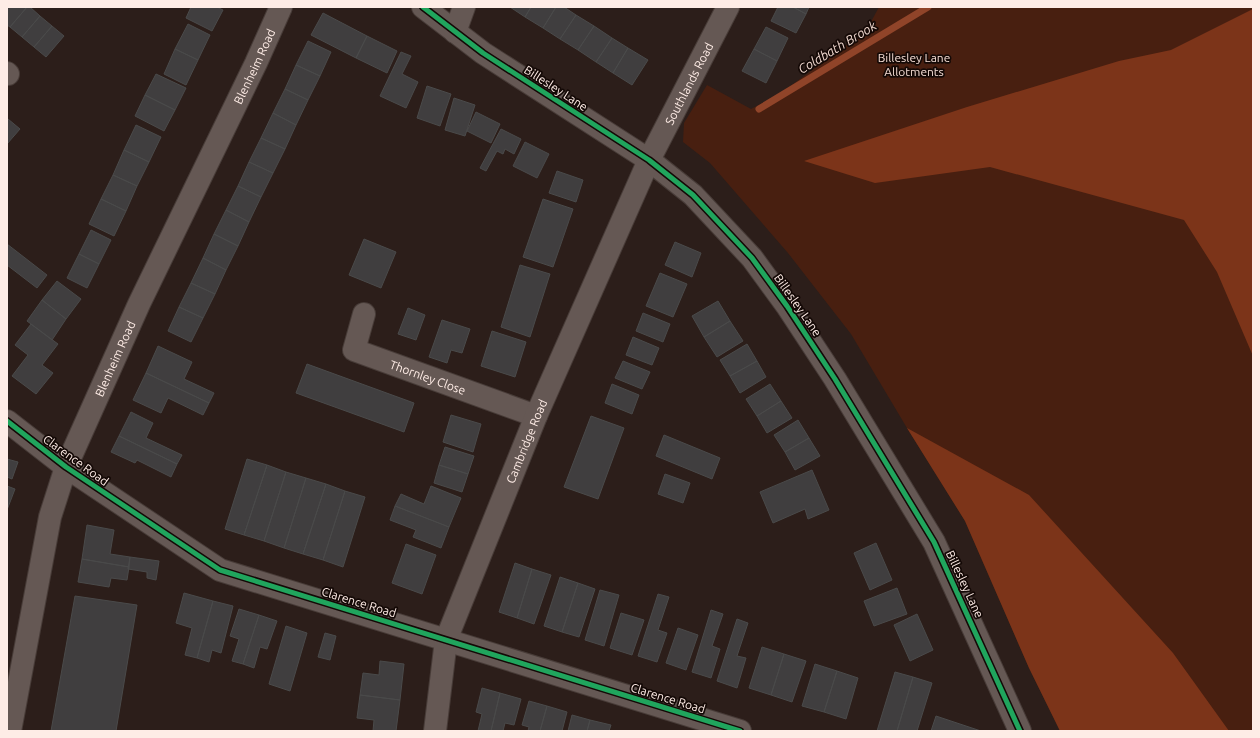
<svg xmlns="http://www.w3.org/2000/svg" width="1260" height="738" font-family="Ubuntu,sans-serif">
	<rect width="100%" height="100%" fill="#2c1e1a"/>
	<!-- green -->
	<path fill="#481f10" d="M879,7H1253V731H1060L1029,668L965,521L907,428L851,334L788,253L710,163L683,142L684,123L707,85L751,109L778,95L866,31Z"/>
	<!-- forest -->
	<path fill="#7c3419" d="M1253,9V356L1217,272L1184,220L990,167L875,183L804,161L967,107L1119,61L1171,50Z
		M907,428L1029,495L1173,653L1229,731H1060L1029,668L965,521Z"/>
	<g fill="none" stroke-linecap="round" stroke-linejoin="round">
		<!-- stream -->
		<path stroke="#904429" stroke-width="7" d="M759,109L928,7"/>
	</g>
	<!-- building -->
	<path fill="#403e3f" stroke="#4a4a4a" d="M7,7H27L10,27L7,25Z
		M27,7H30L40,16L22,37L10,27Z
		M191,7H217L223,10L212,31L186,18Z
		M510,7H531L525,17Z
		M531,7H556L543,28L525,17Z
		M556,7H564L576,15L560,39L543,28Z
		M778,7H793L806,14L796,33L771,21Z
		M793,7H809L806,14Z
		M323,13L367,36L356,58L311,35Z
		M576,15L594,26L578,50L560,39Z
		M40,16L52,26L34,47L22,37Z
		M188,24L210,35L198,60L175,49Z
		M52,26L64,36L46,57L34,47Z
		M594,26L612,38L596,62L578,50Z
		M766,27L788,38L777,61L754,49Z
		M367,36L397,51L387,73L356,58Z
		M612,38L628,48L613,73L596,62Z
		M308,41L331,52L320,76L296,65Z
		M628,48L648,60L632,85L613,73Z
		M175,49L198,60L186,85L164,74Z
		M754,49L777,61L766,83L742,71Z
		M401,52L411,56L402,74L418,82L406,108L380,96Z
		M296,65L320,76L308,100L285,89Z
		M156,74L186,88L175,110L145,95Z
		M427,86L451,94L440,126L417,118Z
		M285,89L308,100L296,125L273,113Z
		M145,95L175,110L164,131L135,116Z
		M454,98L475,105L465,136L445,130Z
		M476,112L500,124L491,143L467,131Z
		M273,113L296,125L285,149L261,138Z
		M8,119L20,129L7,144V120Z
		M136,125L161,137L149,162L124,150Z
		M501,129L521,139L514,154L505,149L503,154L497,151L486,171L480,168Z
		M261,138L285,149L273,173L249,162Z
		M525,142L549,154L537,178L513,166Z
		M124,150L149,162L137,186L113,175Z
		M249,162L273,173L261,197L238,186Z
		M557,171L583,180L576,202L549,193Z
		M113,175L137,186L126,211L101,199Z
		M238,186L261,197L249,222L226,210Z
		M101,199L126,211L114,236L89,224Z
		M543,199L573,209L553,267L523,257Z
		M226,210L249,222L238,246L214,234Z
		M91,230L111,240L99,264L79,254Z
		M214,234L238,246L226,270L203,258Z
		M364,239L396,252L381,288L349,275Z
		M675,242L701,253L692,277L665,265Z
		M7,244L47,275L37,288L7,265Z
		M79,254L99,264L87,288L67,278Z
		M203,258L226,270L215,294L191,283Z
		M520,265L550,274L530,337L501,327Z
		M660,273L687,284L673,317L646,306Z
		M57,281L81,299L66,319L42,300Z
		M191,283L215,294L203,318L179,307Z
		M42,300L66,319L52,340L27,321Z
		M718,301L730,321L704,337L692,316Z
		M179,307L203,318L191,342L168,331Z
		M408,308L425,315L416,340L398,334Z
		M643,313L670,324L663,342L636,331Z
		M442,320L470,329L462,353L451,350L447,363L429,357Z
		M730,321L743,341L717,357L704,337Z
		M31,324L58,344L42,365L53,373L36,394L12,376L28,355L15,345Z
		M492,331L526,342L515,377L481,366Z
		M633,337L659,348L652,365L626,355Z
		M747,344L757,361L730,376L720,360Z
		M158,346L192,362L184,379L214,393L209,403L146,373Z
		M623,361L650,372L642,389L615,378Z
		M757,361L766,377L740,393L730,376Z
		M307,364L414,403L404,432L296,393Z
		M146,373L209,403L203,415L168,398L161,413L133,400Z
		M612,384L639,395L632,414L605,403Z
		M770,384L781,401L757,416L746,399Z
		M781,401L792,418L767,433L757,416Z
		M131,412L153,423L146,438L182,455L177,464L119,436Z
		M451,415L481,424L473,452L443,442Z
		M591,416L624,428L598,499L564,487Z
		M798,420L809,438L785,452L774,435Z
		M664,435L720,458L712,479L656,456Z
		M119,436L177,464L171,477L137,460L135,463L111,452Z
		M809,438L820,456L795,470L785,452Z
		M445,447L474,456L468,474L439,465Z
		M7,459L18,462L12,479L7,477Z
		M247,459L267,465L244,535L225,529Z
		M267,465L286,472L264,541L244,535Z
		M439,465L468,474L462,492L434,483Z
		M812,470L829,510L808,519L805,509L773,523L760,492Z
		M286,472L306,478L284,548L264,541Z
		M665,474L690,483L683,503L658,494Z
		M306,478L326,484L303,554L284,548Z
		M326,484L345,491L323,560L303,554Z
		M7,486L15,489L7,510Z
		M431,486L461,498L449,527L395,506L401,494L424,504Z
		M345,491L365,497L343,567L323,560Z
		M395,506L449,527L441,548L413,537L416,530L390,520Z
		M87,525L114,530L110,554L130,557L129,567L82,559Z
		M876,543L892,580L870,590L854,553Z
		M406,544L436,555L422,594L392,583Z
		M130,557L159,561L156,580L147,578V572L128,569Z
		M82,559L129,567L127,580L111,578L109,587L78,582Z
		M515,563L532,569L517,618L499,612Z
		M532,569L551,575L534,624L517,618Z
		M560,577L578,583L562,632L544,626Z
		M578,583L595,589L579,637L562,632Z
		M897,588L907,614L874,626L864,601Z
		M600,590L619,595L604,646L585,640Z
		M184,593L213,601L197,658L185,655L192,628L176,623Z
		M658,594L669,597L658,630L667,633L657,662L638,656Z
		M75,596L137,605L116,731H51Z
		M213,601L233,606L221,653L212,650L209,662L197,658Z
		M239,609L259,615L243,664L232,661L239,639L230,636Z
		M711,610L723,614L712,646L720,649L711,678L692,672Z
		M621,613L644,620L632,655L610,648Z
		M917,614L933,650L910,661L894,625Z
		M259,615L277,621L267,649L260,647L254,668L243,664Z
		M737,619L748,623L737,656L746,658L737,688L717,681Z
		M286,626L307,633L290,691L269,684Z
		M678,628L698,635L686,670L666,663Z
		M325,633L336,636L330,660L318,657Z
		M762,647L784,654L771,695L749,688Z
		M784,654L806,661L792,702L771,695Z
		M380,661L404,664L400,700L360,695L363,673L379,675Z
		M815,664L837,671L824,712L802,706Z
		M837,671L858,678L846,719L824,712Z
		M895,672L913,677L897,731H877Z
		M913,677L932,683L917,731H897Z
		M482,688L500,693L491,731H478L482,714L476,712Z
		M500,693L521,699L514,725L505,723L503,731H491Z
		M360,695L400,700L396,731H373L374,720L357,718Z
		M529,701L547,706L540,731H528L529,727L522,725Z
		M547,706L567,712L562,731H540Z
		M572,715L590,720L587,731H568Z
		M936,716L981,731H931Z
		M590,720L611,725L609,731H587Z"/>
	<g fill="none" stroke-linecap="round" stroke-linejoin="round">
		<defs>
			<g id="minor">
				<path d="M423,7L483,53L649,160L693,195L752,258L787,306L835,379L934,542L1020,731"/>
				<path d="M455,32L464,7"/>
				<path d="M7,73L8,74"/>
				<path id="s1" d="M364,314L354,350L536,416"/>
				<path d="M7,421L66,467L220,570L740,731"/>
				<path id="s2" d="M10,731L50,517L66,467L139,304L256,63L281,7"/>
				<path id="s3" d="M435,731L446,640L536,416L649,160L728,7"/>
			</g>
		</defs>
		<!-- minor casing -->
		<use href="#minor" stroke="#483c38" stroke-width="24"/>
		<!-- minor -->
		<use href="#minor" stroke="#655854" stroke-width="22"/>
		<defs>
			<path id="cycleway" d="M423,7L483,53L649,160L693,195L752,258L787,306L835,379L934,542L1020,731
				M7,421L66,467L220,570L740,731"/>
		</defs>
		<!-- cycleway casing -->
		<use href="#cycleway" stroke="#140906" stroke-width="8"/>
		<!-- cycleway -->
		<use href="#cycleway" stroke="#20a55d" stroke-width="5"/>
	</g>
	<g text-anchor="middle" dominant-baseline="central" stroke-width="3.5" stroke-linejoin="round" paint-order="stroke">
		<!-- park labels -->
		<g font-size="12" fill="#f5ddd4" stroke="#140906">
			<text x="914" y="57">Billesley Lane<tspan x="914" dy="14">Allotments</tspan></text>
		</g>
		<!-- street labels -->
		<g font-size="12" fill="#feece6" stroke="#140906">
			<text stroke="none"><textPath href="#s2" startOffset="713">Blenheim Road</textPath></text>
			<text stroke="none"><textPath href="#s3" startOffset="699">Southlands Road</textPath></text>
			<text transform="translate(556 88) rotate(33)">Billesley Lane</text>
			<text transform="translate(798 305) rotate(55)">Billesley Lane</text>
			<text stroke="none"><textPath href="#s2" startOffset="389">Blenheim Road</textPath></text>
			<text stroke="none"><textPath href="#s1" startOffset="116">Thornley Close</textPath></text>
			<text stroke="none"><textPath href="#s3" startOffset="306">Cambridge Road</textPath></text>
			<text transform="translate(76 460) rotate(36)">Clarence Road</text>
			<text transform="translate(965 584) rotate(65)">Billesley Lane</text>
			<text transform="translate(359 602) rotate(17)">Clarence Road</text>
			<text transform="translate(668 698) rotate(17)">Clarence Road</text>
		</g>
		<!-- water labels -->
		<g font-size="13" font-style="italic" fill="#f0d8cf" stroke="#140906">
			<text transform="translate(837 47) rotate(-31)">Coldbath Brook</text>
		</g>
	</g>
	<!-- border -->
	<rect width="1260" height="738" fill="none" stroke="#feece6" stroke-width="16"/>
</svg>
